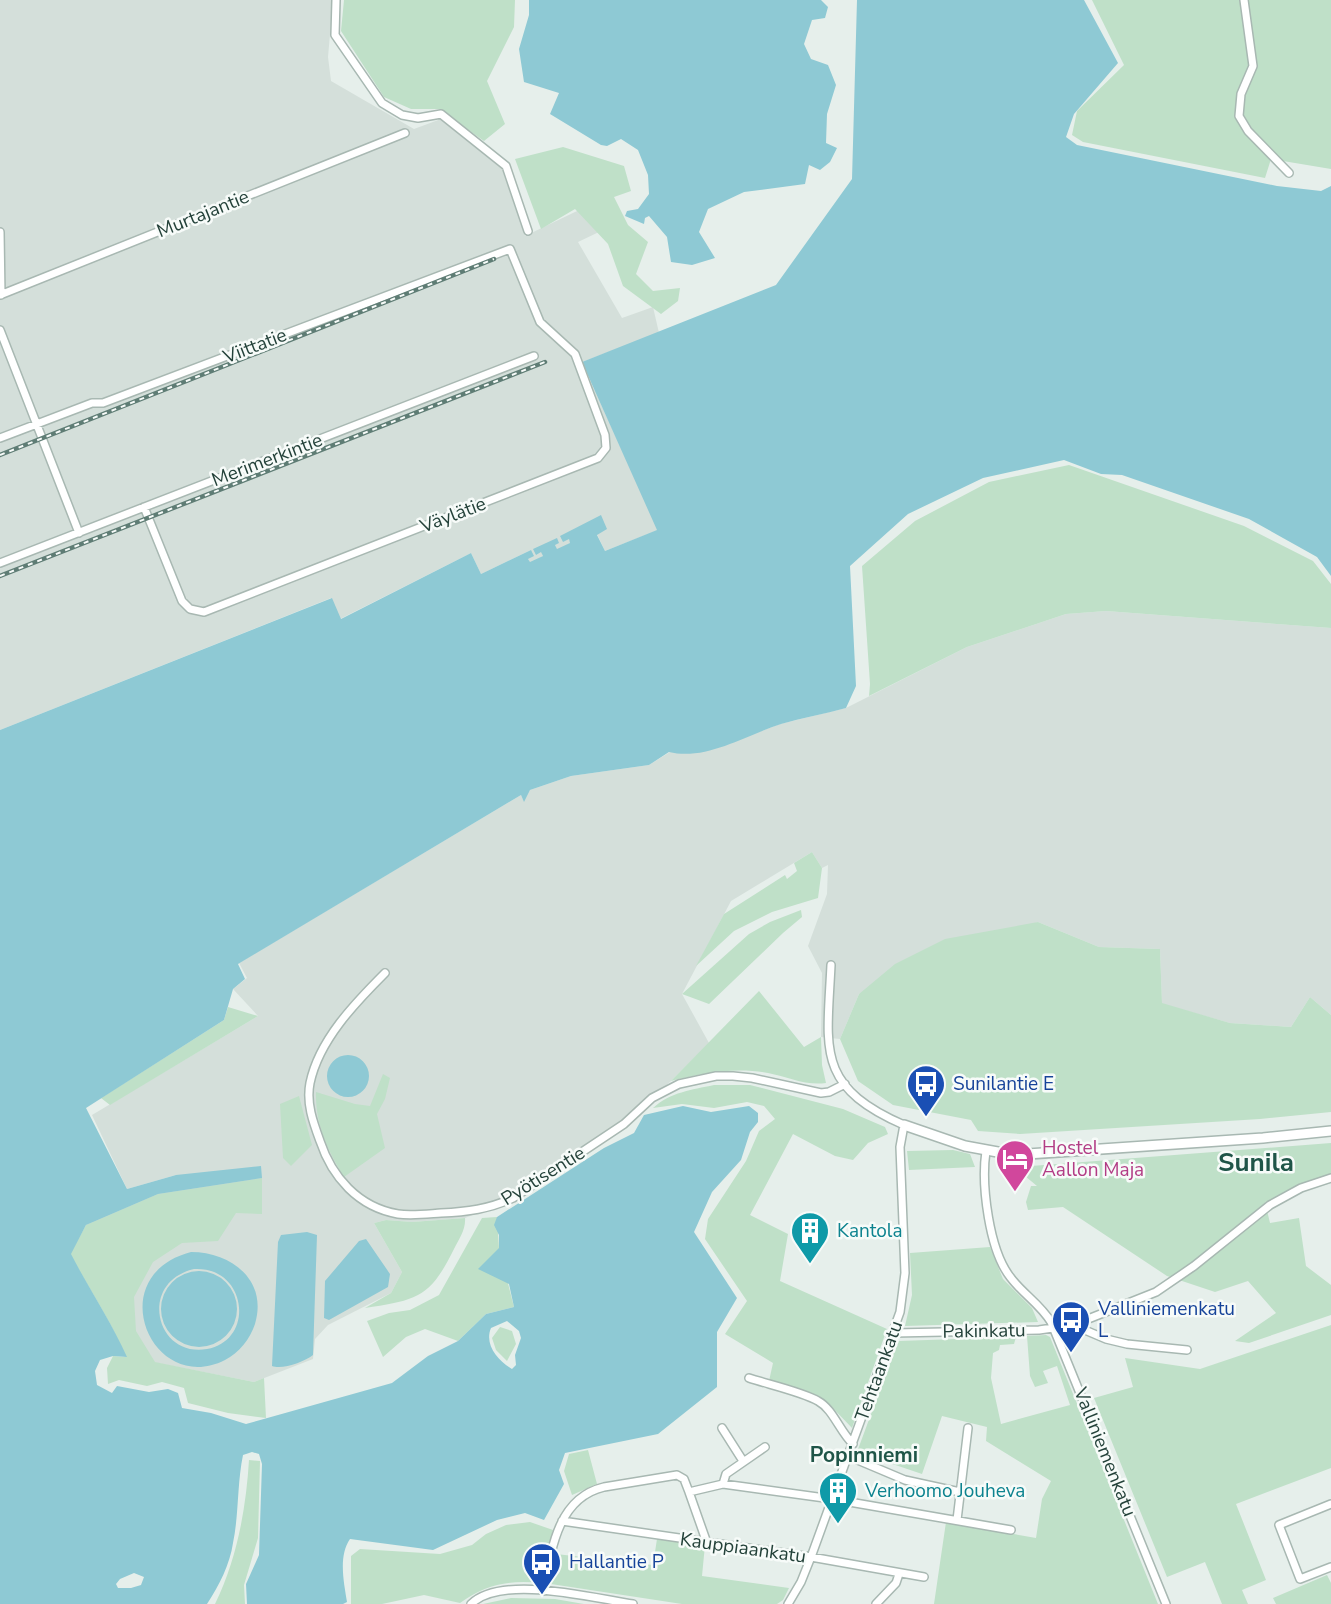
<svg xmlns="http://www.w3.org/2000/svg" width="1331" height="1604" font-family="'Nunito Sans',sans-serif">
	<rect width="100%" height="100%" fill="#e6efeb"/>
	<!-- built -->
	<path fill="#d4dfda" d="M0,0H333L328,57L331,81L414,129L441,119L501,166L525,236L600,200L622,221L578,242L622,318L653,307L659,333L582,362L658,530L605,551L597,534L569,539L571,543L557,550L555,545L542,552L543,556L530,563L528,559L531,550L481,574L471,553L340,619L331,598L0,730Z
		M1106,611L1331,628V1015L1310,997L1291,1027L1230,1023L1162,1004L1160,949L1099,947L1038,922L859,994L840,1039L821,1037L822,973L808,946L827,894L828,865L822,868L812,852L731,901L682,994L709,1043L671,1081L624,1124L498,1205L465,1218L412,1222L386,1220L374,1223L402,1272L391,1293L328,1325L315,1339L313,1359L254,1382L127,1357L86,1225L176,1175L127,1189L92,1115L258,1016L233,989L247,978L239,963L521,795L524,801L530,790L571,776L649,765L670,752L723,745L780,724L846,708L967,647L1066,614Z"/>
	<!-- green -->
	<path fill="#bfe0c8" d="M344,0H515L514,27L487,81L505,124L484,141L439,109H411L384,97L341,31Z
		M1092,0H1331V169L1271,159L1265,178L1083,142L1072,135L1077,111L1124,65Z
		M563,147L624,166L631,191L614,197L628,225L648,242L636,274L653,291L680,288L678,301L661,314L623,286L608,244L575,209L541,229L515,159Z
		M1069,465L1244,526L1313,561L1331,584V628L1106,611L1066,614L967,647L869,696L870,684L862,566L915,521L989,482Z
		M812,852L822,868L818,898L772,912L734,931L696,966L724,914L785,875L787,879L797,871L794,863Z
		M801,910L802,917L783,933L709,1004L682,994L749,934L770,922Z
		M1038,922L1099,947L1160,949L1162,1003L1230,1023L1291,1027L1310,997L1331,1015V1112L1260,1119L1020,1134L978,1131L971,1120L893,1105L858,1081L840,1039L859,994L895,964L945,939Z
		M759,991L804,1047L821,1037L822,1065L826,1083C806,1086 788,1077 768,1073C735,1067 704,1073 671,1081Z
		M228,1007L258,1016L110,1105L101,1098L224,1020Z
		M383,1074L390,1078L385,1099L377,1114L385,1148L344,1177C328,1151 315,1124 316,1092L355,1104L370,1106Z
		M714,1085H750L843,1109L885,1127L888,1134L868,1143L853,1160L835,1156L793,1134L750,1215L788,1234L780,1281L887,1329L852,1428L827,1402L769,1381L773,1363L725,1334L747,1301L705,1239L708,1219L746,1161L759,1131L775,1119L764,1106L747,1102L714,1108L682,1104L653,1108C671,1092 691,1090 714,1085Z
		M299,1096L312,1145L291,1166L283,1158L280,1104Z
		M1331,1143V1183L1265,1202L1270,1223L1299,1218L1306,1266L1331,1285V1315L1249,1343L1235,1341L1276,1313L1248,1281L1215,1292L1167,1276L1063,1207L1028,1210L1026,1202L1031,1186H1037L1025,1176L1031,1166Z
		M953,1150L970,1154L975,1167L909,1170L907,1151Z
		M262,1178V1214L236,1213L218,1241L182,1243L153,1262L134,1297L136,1331L155,1362L254,1382L264,1378L266,1418L228,1413L188,1403L184,1388L162,1382L147,1386L119,1380L108,1384L107,1368L113,1356L126,1357C111,1321 89,1289 70,1254L86,1225L158,1194Z
		M497,1217L499,1248L514,1307L486,1314L458,1341L425,1329L406,1337L383,1357L367,1321L389,1313L410,1310L439,1295L482,1218Z
		M465,1218C466,1229 459,1239 454,1249C430,1298 417,1300 365,1308L391,1293L402,1272L374,1223L386,1220L412,1222Z
		M990,1247L1003,1279L1032,1308L1038,1322L905,1326L912,1295L910,1253Z
		M1331,1325V1468L1236,1504L1266,1580L1242,1590L1248,1604H1222L1205,1562L1167,1577L1094,1398L1133,1387L1125,1358L1200,1369Z
		M500,1327L512,1331L516,1344L507,1361L496,1350L492,1338Z
		M1046,1335L1050,1337L1158,1604H934L946,1522L1036,1538L1042,1499L1051,1481L986,1441L987,1427L942,1416L922,1474L857,1452L898,1341L1016,1337L1014,1344L1000,1345L999,1350L993,1353L991,1378L1001,1424L1070,1405L1057,1366L1043,1371L1048,1383L1035,1387L1030,1376L1027,1336Z
		M588,1450L597,1484L572,1495L564,1471L569,1454Z
		M249,1460L260,1461L258,1538L244,1585L245,1604H215C237,1559 246,1509 249,1460Z
		M530,1522L553,1530L541,1583C509,1580 486,1584 460,1603L424,1595L382,1604H351V1556L360,1549L440,1554L472,1545L486,1534L506,1525Z
		M657,1539L705,1545L702,1576L789,1588L783,1600L777,1604H682L551,1584L556,1554L653,1565Z
		M1327,1575L1331,1583V1604H1276L1273,1598Z
		M511,1598L555,1599L584,1604H483Z"/>
	<!-- water -->
	<path fill="#8ec9d4" fill-rule="evenodd" d="M529,0H821L828,7L825,18L812,20L804,44L811,59L828,65L836,85L827,114L826,143L837,148L830,162L820,170L809,165L805,184L744,192L708,209L699,232L715,258L692,265L671,262L667,237L649,216L645,218L644,224L625,216L627,211L638,209L649,194L648,175L638,150L621,139L607,146L601,145L550,114L559,93L524,82L519,49L529,15Z
		M857,0H1084L1118,63L1074,114L1066,137L1077,145L1277,186L1321,191L1331,186V576L1317,557L1249,519L1122,475L1101,474L1064,460L983,478L908,514L850,566L856,686L846,708C824,714 802,718 781,724C746,735 706,761 669,752L649,765L571,776L530,790L524,802L521,795L238,964L245,979L233,989L224,1020L86,1108L127,1189L176,1175L261,1166L262,1178L158,1194L86,1225L71,1254C89,1289 111,1321 127,1357L113,1356L100,1360L95,1371L97,1385L112,1393L117,1386L149,1392L168,1389L178,1393L182,1408L211,1413L246,1424L392,1383L428,1356L458,1341L486,1314L514,1307L509,1284L478,1269L499,1248V1235L494,1225L497,1217L604,1148L634,1133L644,1115L683,1106L711,1112L749,1106L758,1113V1122L750,1132L741,1160L712,1192L694,1232L737,1298L717,1332V1387L658,1434L565,1453L559,1470L564,1484L544,1520L525,1513L497,1520L433,1550L350,1539C338,1556 344,1583 347,1602L343,1604H247L246,1584L259,1555L262,1464L259,1454L252,1452L243,1455C237,1484 239,1514 233,1543C230,1564 219,1586 207,1604H0V730L332,598L341,619L471,553L481,574L531,550L534,556L528,559L530,562L543,556L541,552L536,555L533,549L557,538L559,543L555,545L557,549L570,543L569,539L563,542L560,536L601,515L607,529L597,535L605,551L657,530L582,362L776,285L852,179ZM507,1321L519,1331L521,1338L515,1355L516,1365L512,1369C498,1360 484,1345 491,1328ZM134,1573L144,1577L141,1585L131,1588H118L116,1584L120,1579Z
		M327 1076a21 21 0 1 1 42 0a21 21 0 1 1-42 0Z
		M307,1232L317,1235L313,1355C304,1362 282,1370 272,1366L278,1242L281,1235Z
		M366,1239L390,1274L388,1287L329,1320L324,1318L325,1281L359,1241Z
		M191,1252C231,1252 268,1280 255,1324C250,1339 239,1353 225,1360C152,1397 100,1276 191,1252ZM194,1269C247,1266 256,1340 207,1349C155,1358 138,1282 194,1269Z
		M161 1309a38 38 0 1 1 76 0a38 38 0 1 1-76 0Z"/>
	<g fill="none" stroke-linecap="round" stroke-linejoin="round">
		<defs>
			<path id="minor" d="M336,0L335,35L382,103L402,115L418,118L441,114L506,166L528,231
				M1244,0L1253,66L1241,94L1239,116L1248,131L1289,173
				M0,232L1,295
				M0,295L405,133
				M0,330L79,533
				M0,438L92,403H103L510,249L540,322L575,354L605,435L606,448L598,458L204,612L190,609L182,601L144,507
				M0,563L534,356
				M385,973C355,1003 319,1040 310,1083C306,1103 313,1122 320,1141C332,1177 358,1207 398,1214C411,1216 427,1214 441,1213C467,1212 489,1209 513,1198L624,1124L652,1098L679,1084L716,1076H733L752,1078L821,1093L829,1092L845,1084
				M986,1151C981,1185 989,1251 1011,1278C1023,1294 1040,1304 1051,1322L1166,1604
				M1073,1325L1106,1339L1127,1344L1187,1350
				M894,1333L1039,1330L1073,1325L1156,1292L1194,1266L1270,1205L1301,1188L1331,1178
				M749,1378C767,1384 803,1392 818,1401C833,1409 840,1432 853,1444
				M722,1428L743,1461
				M848,1456L905,1480L960,1492
				M723,1484L726,1474L765,1447
				M689,1492L707,1543
				M1331,1504L1279,1525L1300,1579L1331,1567
				M957,1520L968,1428
				M562,1521L811,1557L924,1577
				M544,1591C551,1551 557,1498 604,1487L677,1475L684,1479L689,1492L723,1484L832,1499L1011,1530
				M471,1604C502,1574 592,1598 633,1604
				M788,1604L801,1582L811,1557L900,1312L905,1273L900,1147L904,1125C815,1086 827,1049 831,965
				M876,1604L896,1583L899,1574"/>
			<path id="tertiary" d="M904,1125L965,1146L1014,1155L1263,1138L1331,1131"/>
		</defs>
		<!-- minor casing -->
		<use href="#minor" stroke="#a8b8b2" stroke-width="10"/>
		<!-- tertiary casing -->
		<use href="#tertiary" stroke="#a8b8b2" stroke-width="12"/>
		<!-- minor -->
		<use href="#minor" stroke="#fff" stroke-width="7"/>
		<!-- tertiary -->
		<use href="#tertiary" stroke="#fff" stroke-width="9"/>
		<defs>
			<path id="rail" d="M0,455L494,259
				M0,576L545,362"/>
		</defs>
		<!-- rail casing -->
		<use href="#rail" stroke="#5f7d75" stroke-width="4.5"/>
		<!-- rail -->
		<use href="#rail" stroke="#f7fbf9" stroke-width="2" stroke-dasharray="5" stroke-linecap="butt"/>
	</g>
	<!-- icons -->
	<defs>
		<symbol id="bus-pin" viewBox="-11 -11 22 30"><path d="M0 17L-7.5 6A9.5 9.5 0 1 1 7.5 6Z" fill="#1a4fb4" stroke="#f7fbf9"/><path d="M-5-6H5V4H4V6H2V4H-2V6H-4V4H-5ZM-3.5-4V0h7V-4ZM-3.5 1.2v1.5H-2V1.2ZM2 1.2v1.5H3.5V1.2Z" fill="#fff"/></symbol>
		<symbol id="hotel-pin" viewBox="-11 -11 22 30"><path d="M0 17L-7.5 6A9.5 9.5 0 1 1 7.5 6Z" fill="#d1479c" stroke="#f7fbf9"/><path d="M-6-4.5h1.5V1H6V5H4.5V3h-9V5H-6ZM-4 0a1.8 1.8 0 1 1 3.6 0ZM.5 0V-2.5h3Q6-2.5 6 0Z" fill="#fff"/></symbol>
		<symbol id="building-pin" viewBox="-11 -11 22 30"><path d="M0 17L-7.5 6A9.5 9.5 0 1 1 7.5 6Z" fill="#0f9aa8" stroke="#f7fbf9"/><path d="M-4-6H4V6H1V3H-1V6H-4ZM-2.5-4.3h1.7v1.8h-1.7ZM.8-4.3h1.7v1.8H.8ZM-2.5-1h1.7V.8h-1.7ZM.8-1h1.7V.8H.8Z" fill="#fff"/></symbol>
	</defs>
	<g fill-rule="evenodd">
		<use href="#bus-pin" x="904" y="1062" width="44" height="60"/>
		<use href="#hotel-pin" x="993" y="1137" width="44" height="60"/>
		<use href="#building-pin" x="788" y="1209" width="44" height="60"/>
		<use href="#bus-pin" x="1049" y="1298" width="44" height="60"/>
		<use href="#building-pin" x="816" y="1469" width="44" height="60"/>
		<use href="#bus-pin" x="520" y="1540" width="44" height="60"/>
	</g>
	<g text-anchor="middle" dominant-baseline="central" stroke-width="5" stroke-linejoin="round" paint-order="stroke">
		<!-- street labels -->
		<g font-size="19" fill="#24423a" stroke="#f7fbf9">
			<text transform="translate(203 214) rotate(-22)">Murtajantie</text>
			<text transform="translate(255 346) rotate(-21)">Viittatie</text>
			<text transform="translate(267 460) rotate(-21)">Merimerkintie</text>
			<text transform="translate(453 515) rotate(-21)">Väylätie</text>
			<text transform="translate(543 1176) rotate(-32)">Pyötisentie</text>
			<text transform="translate(984 1331) rotate(-1)">Pakinkatu</text>
			<text transform="translate(879 1371) rotate(-70)">Tehtaankatu</text>
			<text transform="translate(1105 1452) rotate(68)">Valliniemenkatu</text>
			<text transform="translate(743 1548) rotate(8)">Kauppiaankatu</text>
		</g>
		<!-- transit labels -->
		<g font-size="19" fill="#164399" stroke="#f7fbf9" text-anchor="start">
			<text x="953" y="1084">Sunilantie E</text>
			<text x="1098" y="1309">Valliniemenkatu<tspan x="1098" dy="22">L</tspan></text>
			<text x="569" y="1562">Hallantie P</text>
		</g>
		<!-- hotel labels -->
		<g font-size="19" fill="#b23c85" stroke="#f7fbf9" text-anchor="start">
			<text x="1042" y="1148">Hostel<tspan x="1042" dy="22">Aallon Maja</tspan></text>
		</g>
		<!-- culture labels -->
		<g font-size="19" fill="#0d838f" stroke="#f7fbf9" text-anchor="start">
			<text x="837" y="1231">Kantola</text>
			<text x="865" y="1491">Verhoomo Jouheva</text>
		</g>
		<!-- neighbourhood labels -->
		<g font-size="21" font-weight="bold" fill="#1f5548" stroke="#f7fbf9">
			<text x="864" y="1455">Popinniemi</text>
		</g>
		<!-- district labels -->
		<g font-size="26" font-weight="bold" fill="#1f5548" stroke="#f7fbf9">
			<text x="1256" y="1162">Sunila</text>
		</g>
	</g>
</svg>
